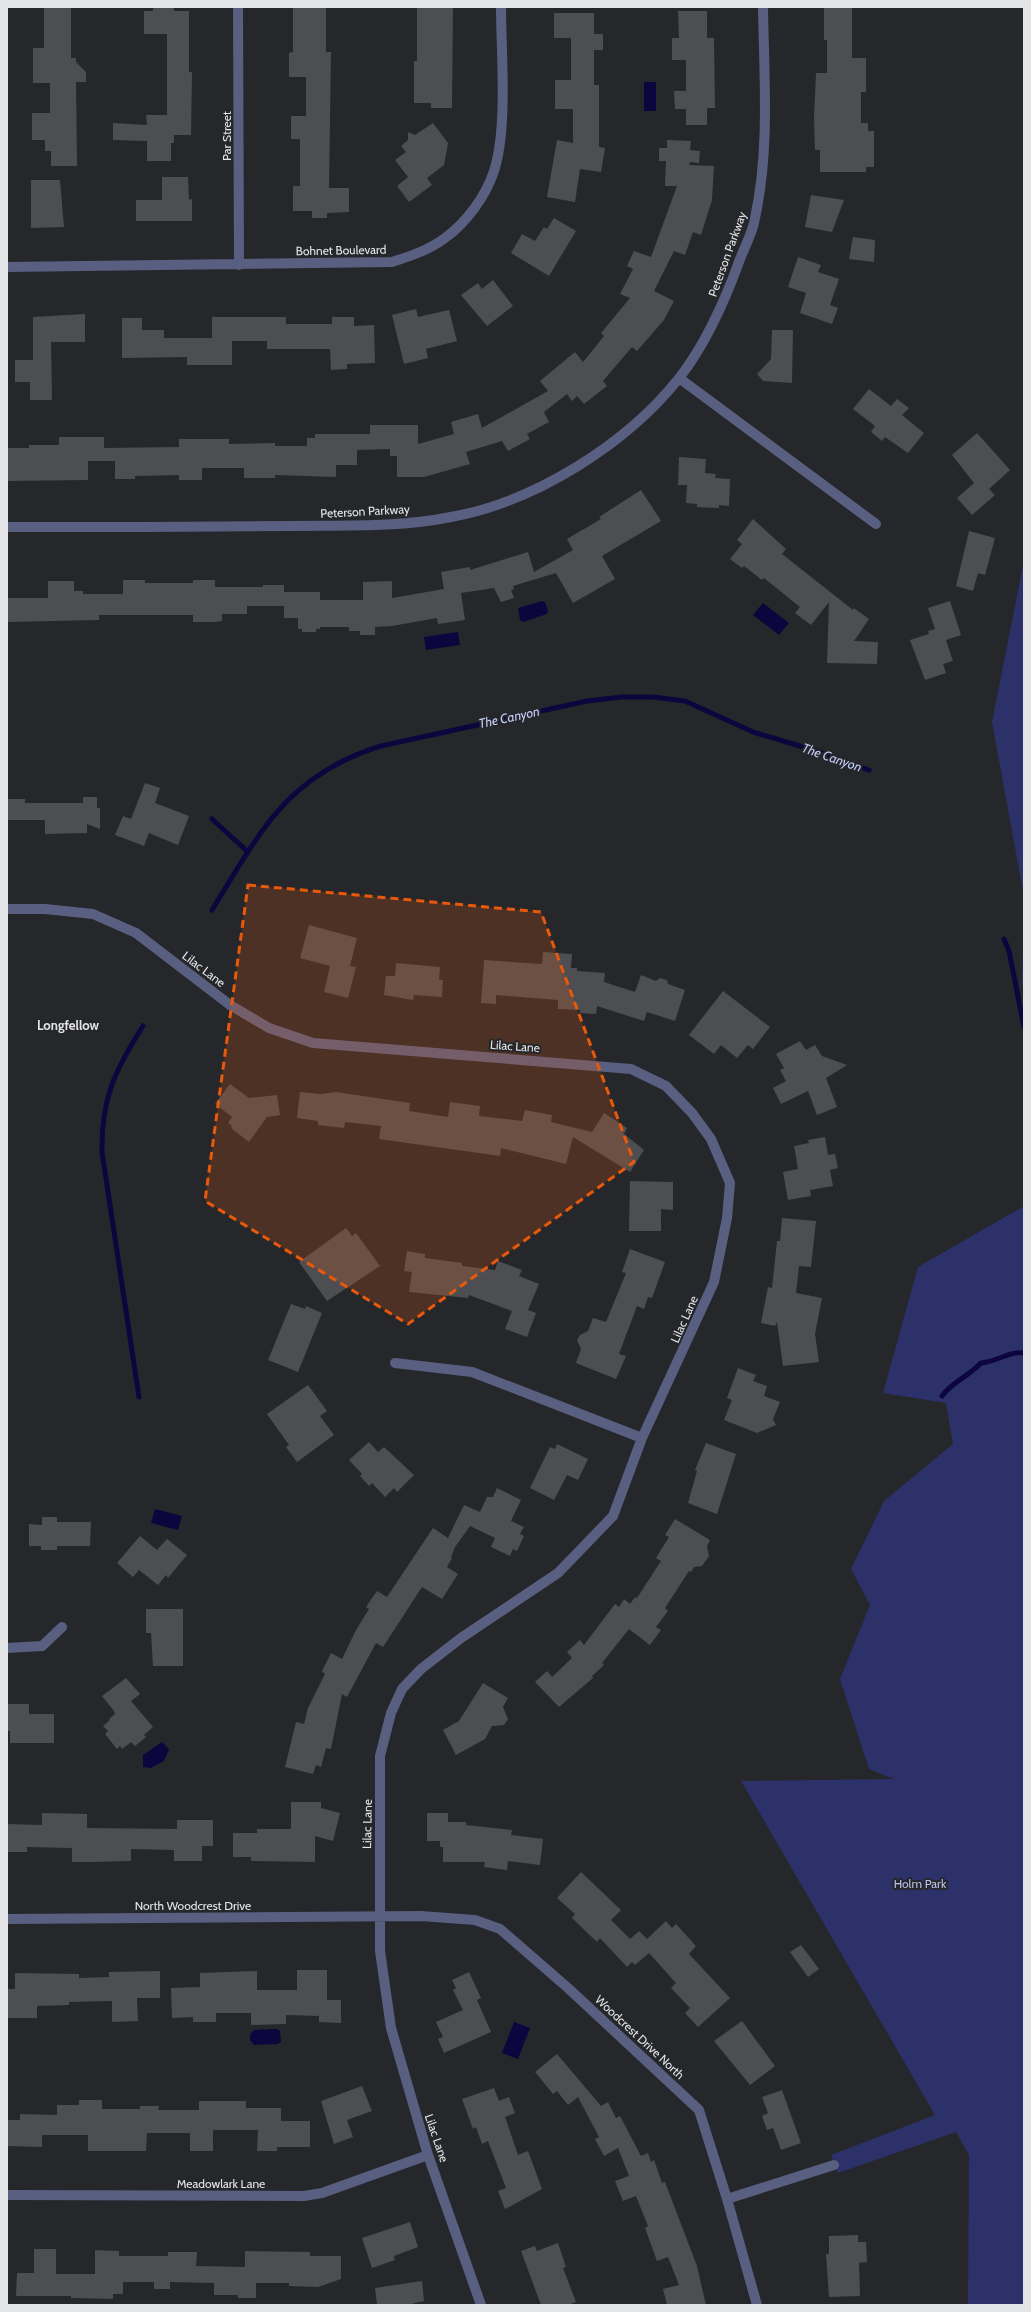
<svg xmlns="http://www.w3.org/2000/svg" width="1031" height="2312" font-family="Cabin,sans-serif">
	<rect width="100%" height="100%" fill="#26272b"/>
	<!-- green -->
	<path fill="#2d316a" d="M1024,560V896L992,722Z
		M1024,907V989L1022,984Z
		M1024,1206V2305H968L969,2155L956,2132L838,2173L831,2155L935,2115L741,1781L894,1779L869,1769L840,1679L870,1605L851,1569L884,1501L953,1444L946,1403L883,1393L918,1267Z"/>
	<!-- water -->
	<path fill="#0d053d" d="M644,82H656V111H644Z
		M542,601L545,602L548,611L547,614L523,622L520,620L518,608Z
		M763,603L789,623L779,635L753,615Z
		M458,632L460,645L426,650L424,637Z
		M155,1509L182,1516L178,1530L151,1523Z
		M162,1742L169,1749L164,1761L151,1768L143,1767V1755Z
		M514,2022L530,2028L518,2059L502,2053Z
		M277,2029L280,2031L281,2042L277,2044L254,2045L250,2040V2034L254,2030Z"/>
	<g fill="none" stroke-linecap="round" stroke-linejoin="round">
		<!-- stream -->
		<path stroke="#0d053d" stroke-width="5" d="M212,819L248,852
			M212,910C260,832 287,775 381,746L587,701L622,697H653L685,701L753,732L820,752L869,770
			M1004,939L1009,951L1024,1027
			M942,1396C952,1382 969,1376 981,1363C997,1362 1008,1351 1024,1353
			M139,1397L102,1152C101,1099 115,1070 143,1026"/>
	</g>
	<!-- building -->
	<path fill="#4d4e52" d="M44,7H71V58H76V62L86,72V82H76L77,166H51V151H45V140H32V113H50V83H33V48H44Z
		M153,7H174V11H189V72H192L191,135H174V143H171V161H147V141L113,140V123L147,125L146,115H167V34H144V11H153Z
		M293,7H326V52H331L329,188H349V212L327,213V218H312V211H293V186H300V139H291V116H306V77H289V53L293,52Z
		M417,7H453L452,108H431V103H414V61H417Z
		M824,7H852V58H866V92H861V123H868V131H874V167H866V172H820V150H815L814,118L816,73H827V40H824Z
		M678,11H707V38H714L715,108H707V125H686V109H675L674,91H686V60H672V38H679Z
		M554,13H594V34H603V50H594V85H599V147L605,148L601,172L580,169L575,202L547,197L557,140L573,143V109H555V80H571V38H554Z
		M433,123L448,143L444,165L427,178L432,185L409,202L397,186L408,177L395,160L406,152L401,146L408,140V132L415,135Z
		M667,140L691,141L690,150L700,151L699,163L690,162L689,165L714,166L712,200L701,235L693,232L685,255L674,251L654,291L674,301L664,320L637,351L632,347L603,381L607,386L584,404L577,396L572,401L567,394L544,412L549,422L527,434L530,439L508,451L502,441L466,452L470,464L424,477H397V456H390V449L357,450V465H336V477L275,475V478H244V468H202V480H179V475L135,476V479H115V461H88V480L7,481V448H29V445H59V437H104V448L179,447V439H229V444L275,443V446H307V438H315V434H370V425H418V444L454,434L451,422L478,414L482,428L548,391L540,381L575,352L583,362L604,336L601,333L630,298L620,294L633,269L627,266L634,251L651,257L677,186H665L666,161H659V148H667Z
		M162,177H188L189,200L192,199V221H136V200H162Z
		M31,180H60L64,227L31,228Z
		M811,195L844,200L832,232L805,227Z
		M554,218L576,231L549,276L511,253L522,234L535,241L544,227L547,229Z
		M853,237L875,240L874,262L849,259Z
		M798,257L821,265L818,272L839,279L830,305L838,308L832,324L800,313L806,293L788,287Z
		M493,280L513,306L487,326L461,295L478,283L482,289Z
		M416,309L418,317L449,310L457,341L426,349L428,358L404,364L392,315Z
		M85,314V342H51L52,400H30V382H15V360H33V317Z
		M212,317H286V324H332V317H354V326L374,325L375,363L347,364V369L331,370L330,349H267V341H232V365H187V357L122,358V318H142V330H164V338H212Z
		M772,330H793L792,383L763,381L757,374L771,359Z
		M869,389L891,406L897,399L909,408L902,415L924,433L908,453L885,437L882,441L871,432L875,426L853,409Z
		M977,433L1010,470L989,489L995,495L972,515L957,498L974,483L952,455Z
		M679,457L706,459L705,473L716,474L715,478L730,479L729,506L719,505V508L697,507V504L686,503L687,485H678Z
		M641,490L661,521L602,556L615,579L573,603L556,573L513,586L514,589L511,590L514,598L501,602L494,588L461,593L465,620L438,624L437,618L392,626L375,627V635H360V631H349V627H320V629H316V632H302V629H298V618H284V606H247V614H222V621L215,622H193V615H99V620L7,622V598H48V581H74V591H83V594H123V580H145V583H193V580H215V587H263V585H284V592H320V600H363V582L392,581V598L444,589L441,572L470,567V570L528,552L534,572L573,550L567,539L601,519L599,517Z
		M753,519L786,549L782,554L853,610L854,608L869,619L854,641L878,642L877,664L827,663L829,602L811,625L795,613L800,607L764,578L762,580L744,566L742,568L730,559L742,544L737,540Z
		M969,531L995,538L985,575L978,573L973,591L956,586Z
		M950,601L961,635L946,640L953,661L943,664L946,673L925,680L910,640L929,634L928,631L935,629L928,608Z
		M145,783L160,788L155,803L189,816L178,845L149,833L144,846L115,835L123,816L131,819Z
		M83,797H97V808H100V829L87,824V833L45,834V820H7V799H25V803H83Z
		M309,925L357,938L350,966L356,967L348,998L324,992L330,966L300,958Z
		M543,952L572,954L571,968H577V971L605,973L604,982L635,992L641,975L656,981L660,978L667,980L668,984L685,990L675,1021L647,1012L644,1021L597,1006L596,1014L580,1013V1010L558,1009V1000L496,995V1004L481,1003L484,960L542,964Z
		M396,963L440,967L439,980H443L442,997L414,995L413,1000L384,995L386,976H395Z
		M723,991L770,1027L753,1049L748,1045L737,1058L721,1045L714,1054L689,1035Z
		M800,1041L806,1050L815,1045L822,1056L847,1065L826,1078L837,1107L817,1115L808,1091L781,1104L773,1088L786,1081L780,1070L784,1068L776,1054Z
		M230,1084L249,1098L277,1095L280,1115L267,1117L249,1142L231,1128L232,1126L228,1123L232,1117L215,1104Z
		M300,1092L321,1094L336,1092L410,1103L409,1111L448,1117L450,1102L480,1106L479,1116L522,1121L525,1110L552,1115L551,1122L592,1132L604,1113L627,1128L624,1134L644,1150L630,1172L573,1137L566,1164L501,1148L500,1156L379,1139L381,1126L345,1122L344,1128L318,1125V1121L297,1118Z
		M825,1137L828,1155L835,1154L838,1168L830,1170L833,1186L810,1190L811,1196L788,1200L783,1172L798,1169L794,1146L809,1143L808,1140Z
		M630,1181L673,1182V1210L661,1209V1231H629Z
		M782,1218L816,1221L811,1267L799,1266L796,1293L822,1298L815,1334L819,1362L783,1366L777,1322L775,1326L761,1323L768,1287L772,1288L777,1241H780Z
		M346,1228L352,1236L356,1233L380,1266L327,1301L299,1262Z
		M630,1249L665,1262L652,1298L648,1297L644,1309L637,1306L619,1354L626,1356L616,1379L576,1363L581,1349L577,1340L580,1335L588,1331L593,1318L606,1322L626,1273L622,1272Z
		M407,1251L425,1254V1258L462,1263V1266L495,1270L498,1261L522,1270L519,1276L539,1284L528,1310L536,1313L527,1337L505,1329L512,1311L469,1295L468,1298L409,1292L412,1272L404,1271Z
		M291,1304L305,1309L306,1306L322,1313L298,1372L268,1360Z
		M738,1368L756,1375L753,1381L767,1386L764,1396L780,1402L773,1419L776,1425L757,1433L724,1420L732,1400L727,1398Z
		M308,1385L327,1411L320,1416L334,1435L297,1462L286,1447L289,1445L267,1414Z
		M369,1442L378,1452L384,1447L414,1475L397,1492L394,1488L385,1497L372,1483L369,1486L360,1476L362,1474L349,1460Z
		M706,1443L736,1454L717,1514L688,1503L697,1471L695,1470Z
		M557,1444L588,1459L578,1480L567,1475L554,1500L530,1488L550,1447L555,1449Z
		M497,1488L521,1500L511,1521L524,1527L520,1534L524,1536L517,1551L513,1549L510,1556L491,1547L495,1538L470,1526L455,1547L451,1557L452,1558L447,1567L458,1574L442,1599L422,1587L383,1647L376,1643L347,1697L342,1694L331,1749L326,1748L321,1767L316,1765L313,1774L285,1767L296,1722L304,1724L308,1708L325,1674L322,1671L331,1653L342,1659L356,1630L369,1609L366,1607L377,1591L387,1597L433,1528L448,1538L464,1505L480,1512L487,1497H493Z
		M42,1517H57V1522H91L90,1546H57V1550H41V1546H29V1524L42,1525Z
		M675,1519L710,1540L707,1546L709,1556L702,1566L694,1567L691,1572L689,1571L665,1608L668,1611L656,1627L661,1630L650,1645L629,1629L602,1663L604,1665L592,1676L593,1678L559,1707L535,1682L547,1671L552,1677L572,1658L567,1652L580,1640L584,1645L615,1604L619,1607L624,1599L630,1604L635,1597L637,1598L661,1561L656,1558L669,1537L665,1535Z
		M140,1536L157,1550L167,1539L187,1555L168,1578L166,1575L158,1585L139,1570L133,1577L117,1563Z
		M146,1609H183V1666H153L151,1633H146Z
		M126,1678L140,1694L131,1701L153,1727L144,1735L146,1737L135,1746L131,1742L122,1749L120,1746L117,1749L105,1734L108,1731L103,1726L110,1720L109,1719L115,1714L114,1711L102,1696Z
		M483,1683L508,1698L503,1707L508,1719L504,1725L492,1726L485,1739L456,1755L443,1730L459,1721Z
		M7,1704H29V1714H54V1743H10V1731H7Z
		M291,1802H321V1808L340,1813L333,1841L315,1836V1862L251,1861V1857H233V1833H257V1829H291Z
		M42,1813L87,1814V1828L177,1829V1820H213V1846H202V1861H174V1850L131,1849V1861L93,1862H72V1848L27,1847V1852H7V1824L42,1825Z
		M427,1813H448V1822H466V1825L512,1830L511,1835L543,1839L540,1865L508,1861L507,1870L484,1867L485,1862H443V1847H440V1841H427Z
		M581,1872L621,1910L611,1920L630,1939L639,1931L647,1939L666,1921L672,1928L676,1924L696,1946L689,1954L730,1998L698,2027L685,2013L690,2008L671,1988L676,1983L649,1953L635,1965L632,1962L627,1967L600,1938L597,1942L572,1918L575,1914L557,1898Z
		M801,1945L819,1969L808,1977L790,1952Z
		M297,1970H327V2000H341V2023L319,2022V2016L286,2015V2024L251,2025V2013H216V2022H193V2017L172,2018L171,1988L200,1987V1973L257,1971V1990H297Z
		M160,1971V1998H137L138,2021L112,2022V2001L69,2002V2005L37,2006V2018H7V1989H15V1973L79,1974V1978L109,1977V1972Z
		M469,1972L481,1998L477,2000L491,2032L444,2053L438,2039L443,2037L436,2022L463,2010L453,1990L456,1988L452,1980Z
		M742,2021L775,2066L750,2085L714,2041Z
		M557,2054L601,2106L608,2102L616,2118L620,2116L641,2156L648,2153L651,2162L654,2160L662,2183L665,2182L697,2266L706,2305H667L663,2289L679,2285L668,2257L657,2261L645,2228L648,2226L636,2196L623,2201L615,2181L629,2176L618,2148L604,2156L595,2139L599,2137L578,2097L568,2105L557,2091L553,2094L535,2072Z
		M362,2086L372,2111L347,2120L353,2137L334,2144L321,2101Z
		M494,2088L499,2101L509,2097L515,2113L505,2117L518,2155L528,2151L542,2189L505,2209L498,2191L506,2188L488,2141L482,2144L476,2127L473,2129L462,2099Z
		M782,2090L801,2143L781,2150L773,2128L767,2130L762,2116L768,2113L762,2097Z
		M79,2100H102V2109H140V2106H159L158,2110H199V2101H246V2108H281V2121H310V2147H277V2151H257L258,2130H213V2151H190V2133H147L146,2151H88V2135H42V2147L7,2146V2120H20V2114L57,2115V2105H79Z
		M410,2222L418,2247L394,2256L395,2260L372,2268L362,2238Z
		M858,2235V2242H866L867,2262L859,2263L860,2296L829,2297L826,2254H829V2236Z
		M558,2243L566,2267L563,2268L576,2302L568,2305H541L521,2251L535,2246L537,2251Z
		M34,2249H56V2274H95V2250L119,2251V2256H168V2252H197L196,2266L245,2267V2251L310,2252V2256H341V2279L318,2287L289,2286V2283H256V2298H238V2295H214V2283L170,2282V2289H154V2282H123V2294H113V2299L71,2298V2296H16L17,2273H34Z
		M422,2281L424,2301L407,2305H377L375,2288Z"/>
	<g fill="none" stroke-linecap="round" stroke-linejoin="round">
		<!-- minor -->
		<path stroke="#595f81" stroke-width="10" d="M238,7L239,265
			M7,267L392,262C411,256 429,250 445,238C466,223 486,196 494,171C508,128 501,53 501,7
			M679,378L876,524
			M7,527C100,527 192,527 285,526C340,525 397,528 451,517C535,502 627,444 680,377C707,342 725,301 740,259C745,246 753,232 755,218C770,149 764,77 763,7
			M7,909H45L93,914L136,933L230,1005L269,1028L313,1043L631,1069L666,1086L692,1113L711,1139L730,1183L727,1218L714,1282L642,1438L613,1516L558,1573L461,1638L421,1669L402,1689L391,1713L380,1756V1951L391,2028L428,2155L481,2305
			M395,1363L472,1372L642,1438
			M7,1648L42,1646L62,1627
			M7,1919L421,1916L475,1920L500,1929L568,1988L699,2110L727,2199L757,2305
			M7,2195L304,2196L322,2193L428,2155
			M727,2199L834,2165"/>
	</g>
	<!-- marked area -->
	<path fill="#e8590c" fill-opacity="0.2" stroke="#e8590c" stroke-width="3" stroke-dasharray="8 5" stroke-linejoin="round" d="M248,885L541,912L634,1162L408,1324L205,1201Z"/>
	<g text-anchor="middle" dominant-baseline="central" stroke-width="4" stroke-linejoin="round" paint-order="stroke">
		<!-- street labels -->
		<g font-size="12" fill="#e4e5e7" stroke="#26272b">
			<text transform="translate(226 136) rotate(-90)">Par Street</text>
			<text transform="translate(341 250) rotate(-1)">Bohnet Boulevard</text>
			<text transform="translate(727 254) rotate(-70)">Peterson Parkway</text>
			<text transform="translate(365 511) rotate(-3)">Peterson Parkway</text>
			<text transform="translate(204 969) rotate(37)">Lilac Lane</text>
			<text transform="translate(515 1046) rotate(4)">Lilac Lane</text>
			<text transform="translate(684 1319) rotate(-66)">Lilac Lane</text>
			<text transform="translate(367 1824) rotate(-89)">Lilac Lane</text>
			<text x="193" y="1905">North Woodcrest Drive</text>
			<text transform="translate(640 2037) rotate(43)">Woodcrest Drive North</text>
			<text transform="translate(437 2138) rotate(71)">Lilac Lane</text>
			<text x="221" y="2183">Meadowlark Lane</text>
		</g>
		<!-- park labels -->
		<g font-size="12" fill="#bac2ed" stroke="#26272b">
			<text x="920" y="1883">Holm Park</text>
		</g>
		<!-- water labels -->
		<g font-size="13" font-style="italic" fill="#c3cbf7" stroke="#26272b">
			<text transform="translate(509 717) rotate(-12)">The Canyon</text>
			<text transform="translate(832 757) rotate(19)">The Canyon</text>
		</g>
		<!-- neighbourhood labels -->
		<g font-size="13" font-weight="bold" fill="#e4e5e7" stroke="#26272b">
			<text x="68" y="1025">Longfellow</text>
		</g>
	</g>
	<!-- border -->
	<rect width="1031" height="2312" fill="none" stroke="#e4e5e7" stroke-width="16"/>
</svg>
